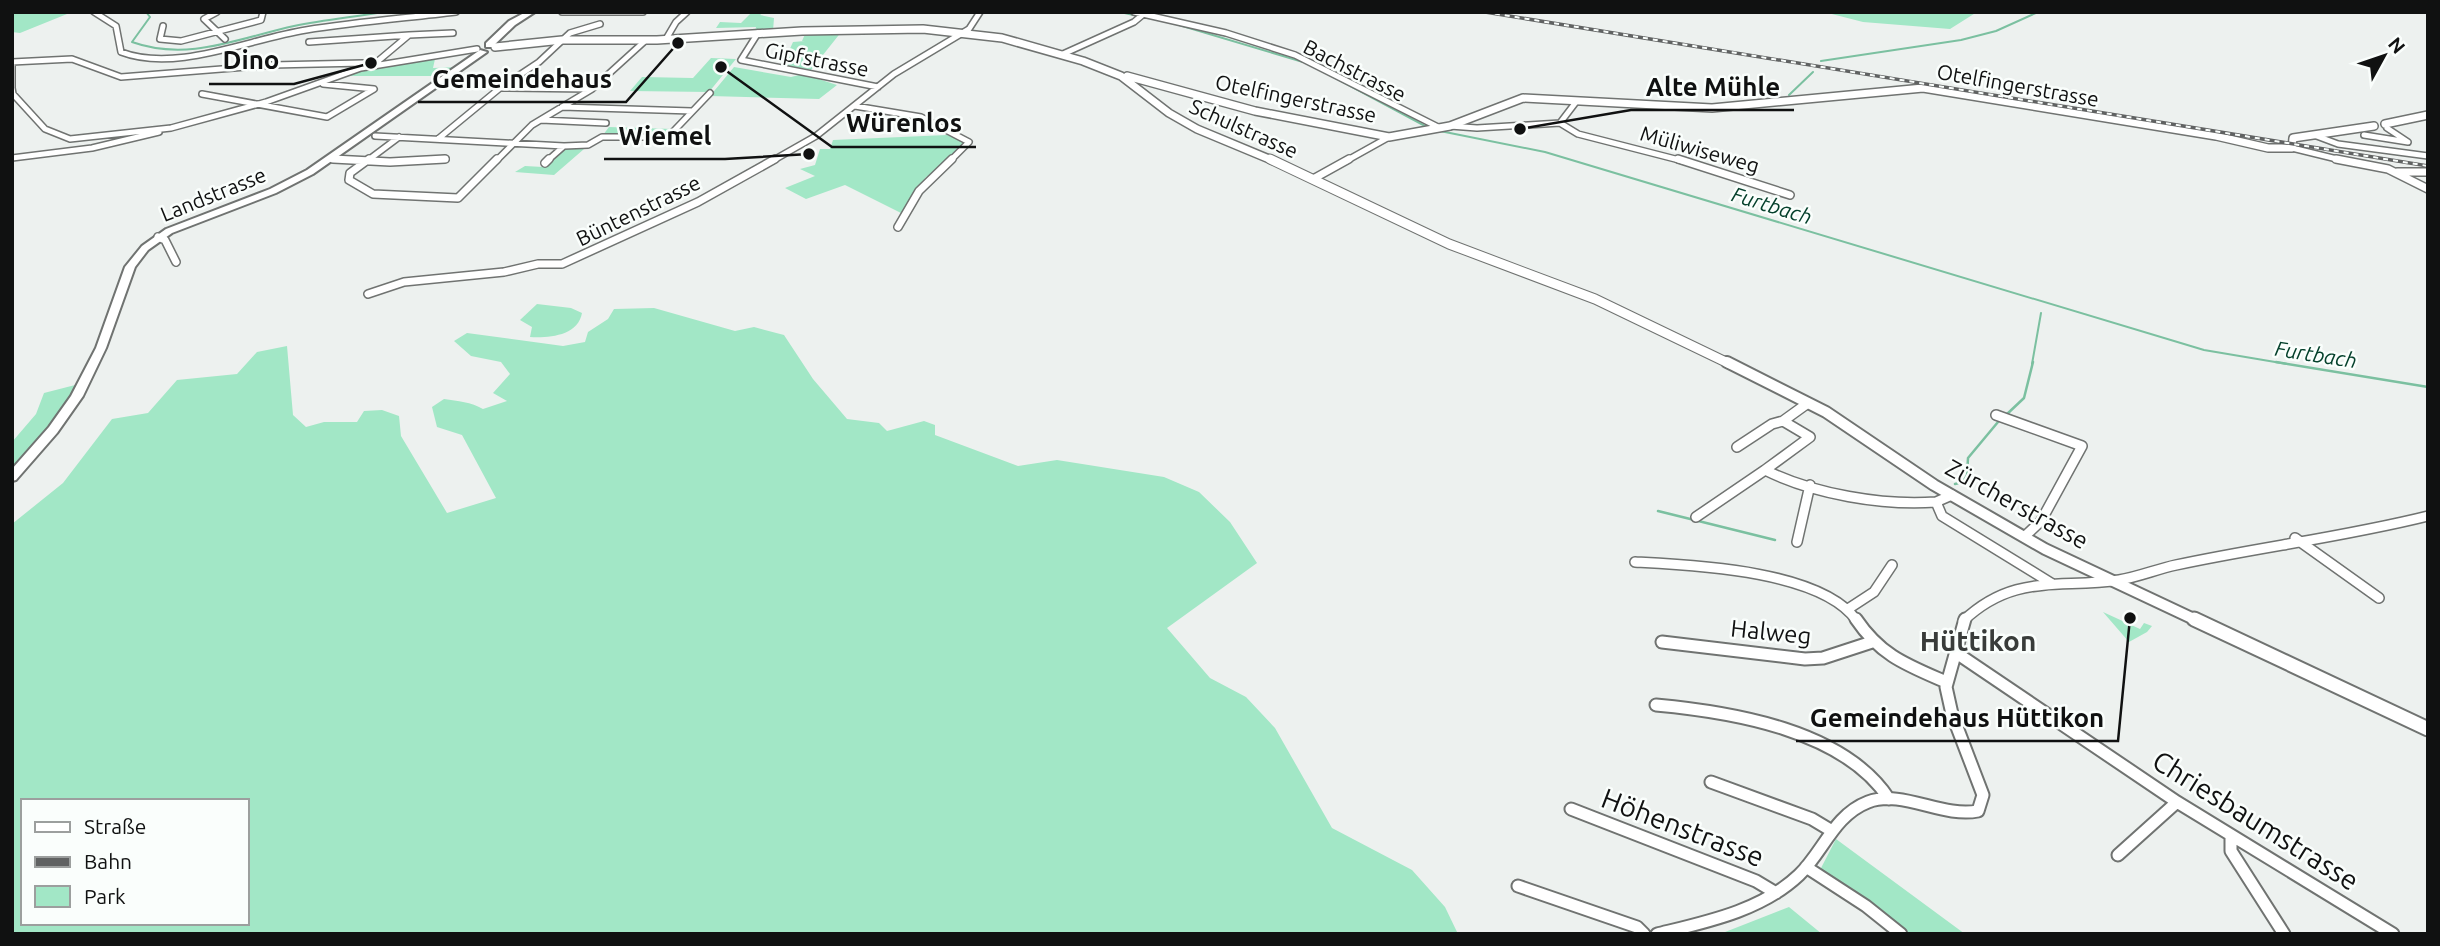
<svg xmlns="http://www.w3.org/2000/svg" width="2440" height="946" font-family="Ubuntu,sans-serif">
	<rect width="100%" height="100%" fill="#edf1ef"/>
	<!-- green -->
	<path fill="#a2e7c6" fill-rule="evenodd" d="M12,12H72L20,33L12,32Z
		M752,12H764L760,15L774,18L773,31L755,32L756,27L716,28L720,22L741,23Z
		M1824,12H1977L1950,29L1863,22Z
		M842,31L811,70L784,65L791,55L788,53L793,42L805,41H802L806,32Z
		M711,58L736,59L709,92L630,91L642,77L693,78Z
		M435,59L433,68L460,67L446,76H342L393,64Z
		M734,67L791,77L803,74L837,85L819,99L710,96Z
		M609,127L673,129L666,136L603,135Z
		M947,135L963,141L964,147L942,168L926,177L901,213L845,185L806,199L785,188L815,176L800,169L815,165L820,149H830L833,140Z
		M565,148L584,149L554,175L515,172L525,166L543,167Z
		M537,304L571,308L582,313C578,336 549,338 530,337L532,327L520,320Z
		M654,308L735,331L754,327L784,335L813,379L847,419L879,423L887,431L924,421L935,425V435L1018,466L1057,460L1164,477L1199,492L1230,522L1257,563L1167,628L1210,678L1246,697L1275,728L1332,828L1412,870L1445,907L1458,934H12V524L63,483L112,419L148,413L177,380L237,374L257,352L287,346L293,415L306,427L324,422H357L364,411L382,410L399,416L401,436L447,513L496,498L462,435L437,427L432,407L444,399C458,401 471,402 483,409L507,401L493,393L510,374L501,362L471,356L454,341L467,333L563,346L585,342L588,332L608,319L614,309ZM23,801H247V923H23Z
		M79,384L62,411L12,473V442L36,414L44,393Z
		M2103,612L2140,629L2144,623L2152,626L2147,632L2129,642Z
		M1836,839L1965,934H1905L1820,870Z
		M1789,907L1822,934H1720Z"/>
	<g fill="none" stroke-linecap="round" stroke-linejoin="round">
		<!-- stream-far1 -->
		<path stroke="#7bc0a0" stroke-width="2" d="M146,12L150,17L132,42C188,62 239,38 294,26C324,20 354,17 384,12
			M1120,12L1138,16
			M1179,25L1303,62
			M1821,61L1961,40L1996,31L2038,12
			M1328,74L1427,127
			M1789,95L1813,72
			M1440,131L1545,152L2204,350L2287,364
			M2032,364L2041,313"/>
		<!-- stream -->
		<path stroke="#7bc0a0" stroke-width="2.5" d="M2276,362L2428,387
			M2006,415L2024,398L2033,362
			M1955,484L1963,482L1967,475L1968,458L1998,422
			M1658,511L1775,540"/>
		<defs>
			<path id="minor-far3" d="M94,12L116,26L121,52C176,73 249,39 306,30C355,22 406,18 456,12
				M217,12L204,19L225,39
				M562,12H643
				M1134,12L1226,33L1295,55L1440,128
				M163,26L160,39L181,41L261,20L263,12
				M758,33L741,60L878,87
				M666,39L676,22L687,12
				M309,42L409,35
				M1063,54L1134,22L1146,12
				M378,61L409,35L453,33
				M12,62L72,59L121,77L272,65L363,63
				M12,62V87
				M12,88L13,94L45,129L70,139L171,128L266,102L361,68L477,49
				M500,88L590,89
				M202,94L327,117L374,89L323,84
				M855,106L921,117L969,142L950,161
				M562,107L692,111
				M541,120L606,123
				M1560,123L1576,102
				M1450,126L1477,128L1560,123L1578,134L1683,161
				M2314,135L2338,144L2428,156
				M2364,135L2408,142L2387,128
				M375,136L564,146L547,161
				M438,139L500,88L539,62L570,33L600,24
				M564,146L588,145L602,137H668L710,93
				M2292,148L2345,161
				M12,158L92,148L159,132
				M331,159L367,161
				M367,161L399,137
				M412,161L446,159
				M496,161L532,125L592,89L646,40
				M772,161L816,136L894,74L969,29L980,12
				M1346,161L1389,137"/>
			<path id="minor-far2" d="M333,159L390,162L445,159
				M369,159L350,173L349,180L373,194L458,198L497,159
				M1678,159L1790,195
				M2336,159L2388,169L2428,189
				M545,163L549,159
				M2397,172H2428
				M1313,179L1349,159
				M898,227L919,191L952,159
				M158,237L165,240L176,262
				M368,294L404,282L504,272L538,264H562L698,202L775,159"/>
			<path id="minor-far1" d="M1996,415L2082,446L2041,521L2024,537
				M1783,421L1810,437L1765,470C1813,494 1883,506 1936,502
				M1783,421L1808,403
				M1737,447L1772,424L1783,421
				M1952,495L1936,502L1942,516L2051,583
				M1696,517L1765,470
				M2295,538L2379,598
				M1797,542L1810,485
				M1635,562C1692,565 1822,570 1857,621
				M1848,609L1874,592L1892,565
				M1963,621C2014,573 2057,589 2119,580C2138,577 2157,569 2176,565C2260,547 2344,537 2428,516"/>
			<path id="minor" d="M1856,619C1881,656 1907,665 1946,682
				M1662,642L1805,659L1823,658L1872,642
				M1955,652L2177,802L2393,934
				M1656,705C1732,712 1844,730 1889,799
				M1711,782L1812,819L1832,831
				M1571,809L1756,881L1776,893
				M2231,836V851L2284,934
				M2118,855L2177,802
				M1806,867L1866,906L1901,934
				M1518,886L1637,927L1644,934
				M1657,934C1706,922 1761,911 1799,875C1823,852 1834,815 1868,802C1903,789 1941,818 1978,811L1983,795L1952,714L1946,687L1965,619"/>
			<path id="tertiary-far3" d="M495,47L562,40H657L802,31L923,29L1002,38L1083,61L1121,76L1169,113L1197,129L1274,161
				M1127,76L1255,111L1389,137L1450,126L1523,98L1712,108L1923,88L2216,136L2268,148H2292L2293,138L2374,126
				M2385,124L2428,115"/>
			<path id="tertiary-far2" d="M1270,159L1449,244L1595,299L1730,364"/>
			<path id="tertiary-far1" d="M1727,362L1826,412L1934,485L2045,549L2198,621"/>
			<path id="tertiary" d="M2194,619L2428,729"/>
			<path id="secondary" d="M526,12H535L515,25L492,47H486V43L509,21Z
				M480,50L487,52L313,174L276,193L172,233L148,250L135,267L106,348L83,396L57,433L16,480L12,481V469L49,427L71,396L96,348L125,267L142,246L166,229L270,189L307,170Z"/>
		</defs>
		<!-- minor-far3 casing -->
		<use href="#minor-far3" stroke="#707371" stroke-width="8"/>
		<!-- minor-far2 casing -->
		<use href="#minor-far2" stroke="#707371" stroke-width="10"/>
		<!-- minor-far1 casing -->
		<use href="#minor-far1" stroke="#707371" stroke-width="12"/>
		<!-- minor casing -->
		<use href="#minor" stroke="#707371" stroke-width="15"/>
		<!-- tertiary-far3 casing -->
		<use href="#tertiary-far3" stroke="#707371" stroke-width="10"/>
		<!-- tertiary-far2 casing -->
		<use href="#tertiary-far2" stroke="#707371" stroke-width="11"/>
		<!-- tertiary-far1 casing -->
		<use href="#tertiary-far1" stroke="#707371" stroke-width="14"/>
		<!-- tertiary casing -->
		<use href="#tertiary" stroke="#707371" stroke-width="17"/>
		<!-- secondary casing -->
		<use href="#secondary" stroke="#707371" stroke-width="4"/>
		<!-- minor-far3 -->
		<use href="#minor-far3" stroke="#fff" stroke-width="5"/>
		<!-- minor-far2 -->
		<use href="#minor-far2" stroke="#fff" stroke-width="7"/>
		<!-- minor-far1 -->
		<use href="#minor-far1" stroke="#fff" stroke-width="9"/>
		<!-- minor -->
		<use href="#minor" stroke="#fff" stroke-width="11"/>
		<!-- tertiary-far3 -->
		<use href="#tertiary-far3" stroke="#fff" stroke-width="7"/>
		<!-- tertiary-far2 -->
		<use href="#tertiary-far2" stroke="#fff" stroke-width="9"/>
		<!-- tertiary-far1 -->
		<use href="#tertiary-far1" stroke="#fff" stroke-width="10"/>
		<!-- tertiary -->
		<use href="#tertiary" stroke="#fff" stroke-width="13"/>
		<!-- secondary -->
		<use href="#secondary" fill="#fff" fill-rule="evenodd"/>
		<defs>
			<path id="rail" d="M1485,12L2428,166"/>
		</defs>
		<!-- rail casing -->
		<use href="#rail" stroke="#606262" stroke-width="3.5"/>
		<!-- rail -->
		<use href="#rail" stroke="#fafefc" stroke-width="2" stroke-dasharray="5" stroke-linecap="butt"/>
	</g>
	<g text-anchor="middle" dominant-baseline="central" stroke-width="5" stroke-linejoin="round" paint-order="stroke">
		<!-- far-street labels -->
		<g font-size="21" fill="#101111" stroke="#fafefc">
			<text transform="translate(817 59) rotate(11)">Gipfstrasse</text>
			<text transform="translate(1355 70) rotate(27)">Bachstrasse</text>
			<text transform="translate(2018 85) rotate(10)">Otelfingerstrasse</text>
			<text transform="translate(1296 98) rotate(12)">Otelfingerstrasse</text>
			<text transform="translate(1244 128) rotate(24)">Schulstrasse</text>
			<text transform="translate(1700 149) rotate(16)">Müliwiseweg</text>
			<text transform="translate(213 194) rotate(-22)">Landstrasse</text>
			<text transform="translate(638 210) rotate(-26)">Büntenstrasse</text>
		</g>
		<!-- far-water labels -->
		<g font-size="21" font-style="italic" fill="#05412c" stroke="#fafefc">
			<text transform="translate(1772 205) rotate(17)">Furtbach</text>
			<text transform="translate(2316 354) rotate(9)">Furtbach</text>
		</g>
		<!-- street labels -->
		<g font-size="24" fill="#101111" stroke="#fafefc">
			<text transform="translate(2017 504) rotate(29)">Zürcherstrasse</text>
			<text transform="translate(1771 632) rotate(6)">Halweg</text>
		</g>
		<!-- quarter labels -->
		<g font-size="28" font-weight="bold" fill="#393c3a" stroke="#fafefc">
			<text x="1978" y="640">Hüttikon</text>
		</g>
		<!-- near-street labels -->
		<g font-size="28" fill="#101111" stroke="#fafefc">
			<text transform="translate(2256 820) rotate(32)">Chriesbaumstrasse</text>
			<text transform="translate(1683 827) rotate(21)">Höhenstrasse</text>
		</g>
	</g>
	<!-- callouts -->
	<path fill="none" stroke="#101111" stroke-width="2.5" d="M371 63L294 84H209M678 43L626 102H418M1520 129L1631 110H1794M721 67L832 147H976M809 154L725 159H604M2130 618L2118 741H1796"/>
	<g fill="#101111" stroke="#fafefc" stroke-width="2.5">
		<circle cx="371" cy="63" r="7"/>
		<circle cx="678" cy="43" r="7"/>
		<circle cx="1520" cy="129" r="7"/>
		<circle cx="721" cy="67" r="7"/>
		<circle cx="809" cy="154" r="7"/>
		<circle cx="2130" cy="618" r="7"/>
	</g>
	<g font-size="26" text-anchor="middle" font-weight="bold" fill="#101111" stroke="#fafefc" stroke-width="5" stroke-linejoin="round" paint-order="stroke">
		<text x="251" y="69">Dino</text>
		<text x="522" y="88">Gemeindehaus</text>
		<text x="1713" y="96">Alte Mühle</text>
		<text x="904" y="132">Würenlos</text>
		<text x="665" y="145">Wiemel</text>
		<text x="1957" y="727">Gemeindehaus Hüttikon</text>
	</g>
	<!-- border -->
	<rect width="2440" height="946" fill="none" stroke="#101111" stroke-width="28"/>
	<!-- legend -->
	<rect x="21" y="799" width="228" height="126" fill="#fafefc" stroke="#9c9f9e" stroke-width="2"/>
	<rect x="35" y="822" width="35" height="10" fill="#ffffff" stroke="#9c9f9e" stroke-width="2"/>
	<text x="84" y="834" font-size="21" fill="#101111">Straße</text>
	<rect x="35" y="857" width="35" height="10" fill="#606262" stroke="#9c9f9e" stroke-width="2"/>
	<text x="84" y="869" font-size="21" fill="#101111">Bahn</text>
	<rect x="35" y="886" width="35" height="21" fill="#a2e7c6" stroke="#9c9f9e" stroke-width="2"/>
	<text x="84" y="904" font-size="21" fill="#101111">Park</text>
	<!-- north arrow -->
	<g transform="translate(2384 56) rotate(50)" stroke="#fafefc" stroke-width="5" paint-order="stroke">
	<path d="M0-5L12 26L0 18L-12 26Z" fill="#101111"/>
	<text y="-10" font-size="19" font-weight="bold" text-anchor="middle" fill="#101111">N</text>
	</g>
</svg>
